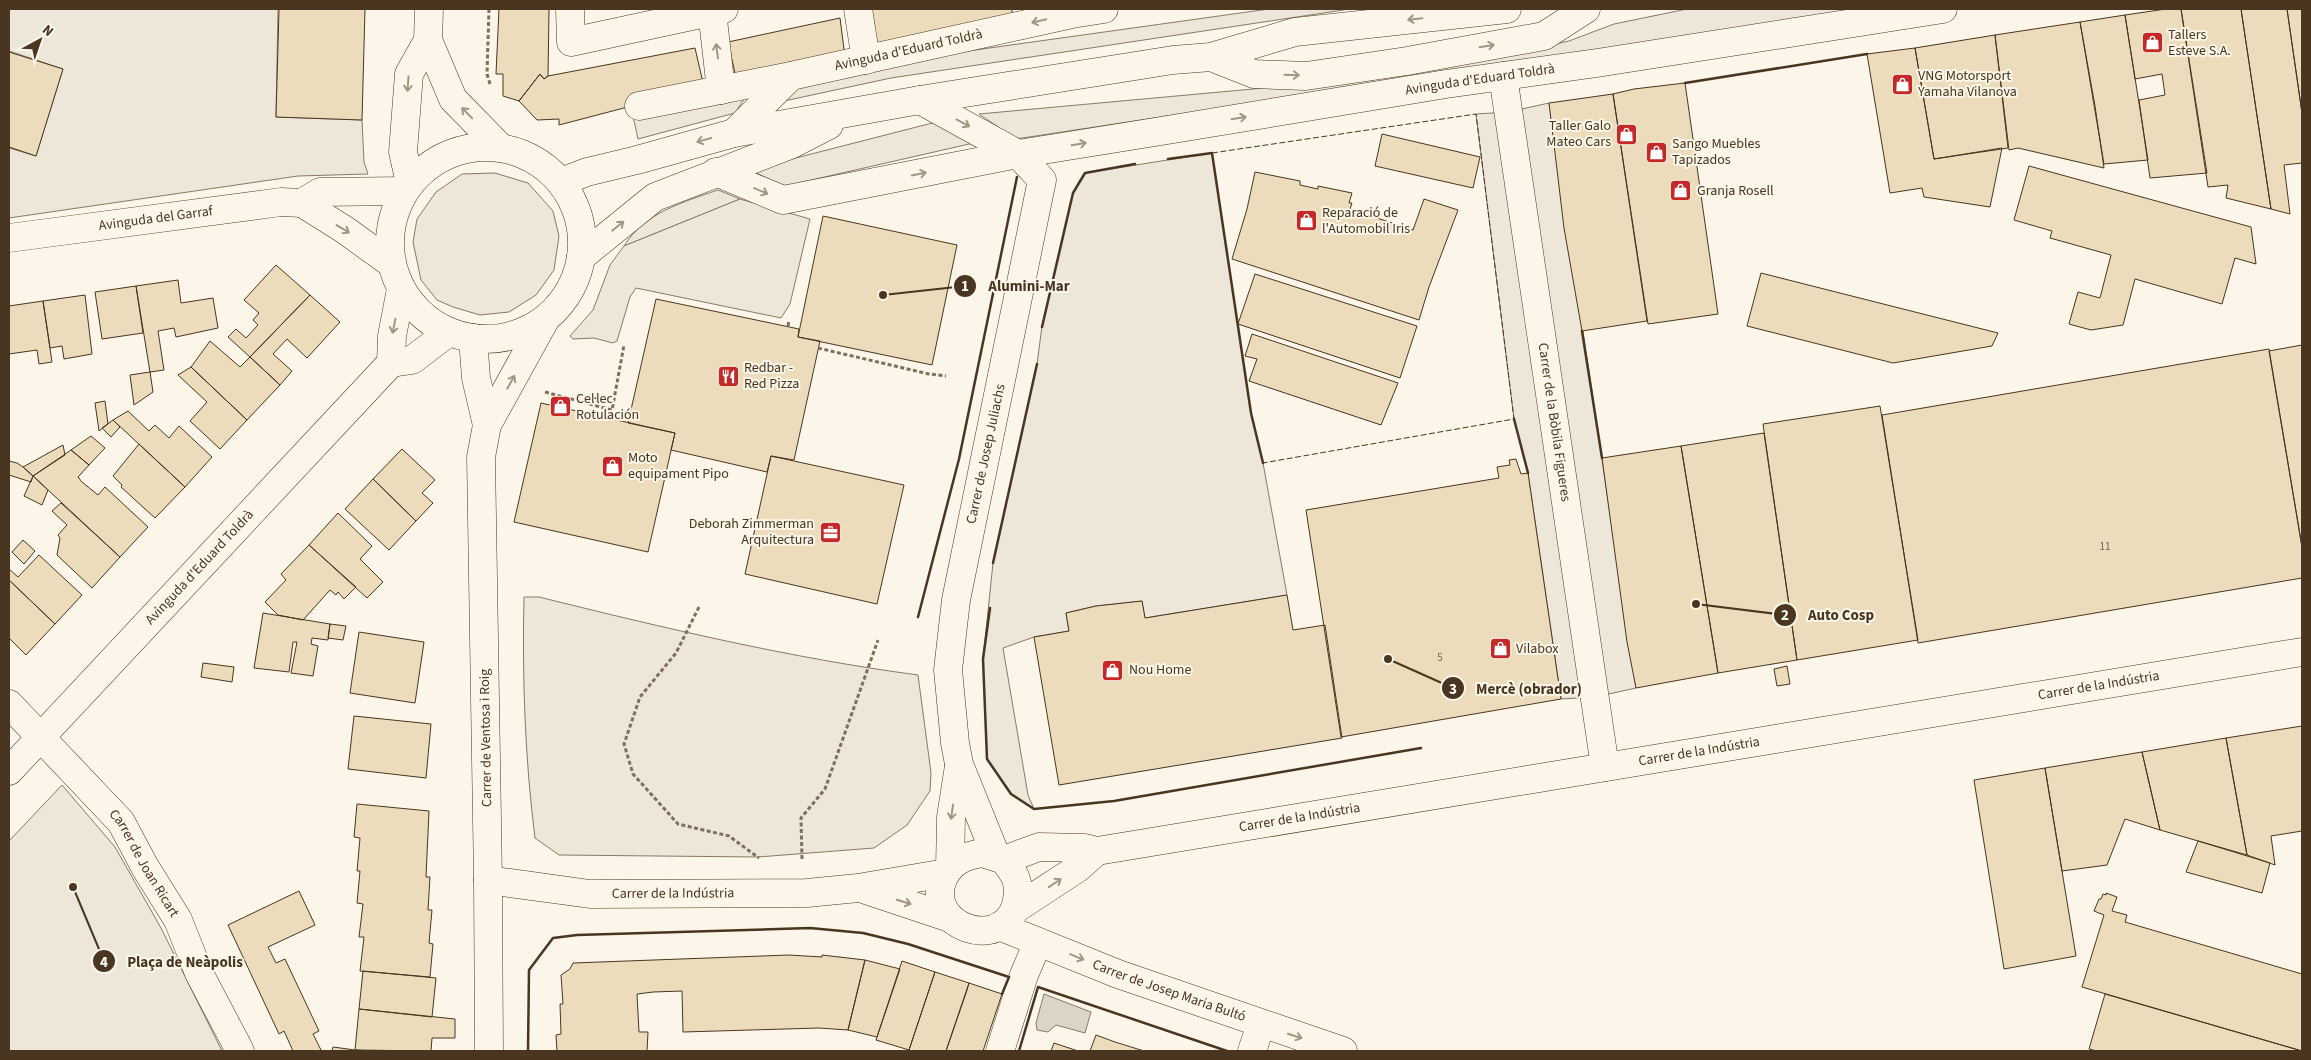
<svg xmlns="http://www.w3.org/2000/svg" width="2311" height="1060" font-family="'Source Sans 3',sans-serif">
	<rect width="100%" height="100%" fill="#fbf6e9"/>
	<!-- green -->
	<path fill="#ede6d9" stroke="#887966" d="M1269,9H1350L891,78L784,101L805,80L925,57Z
		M1687,9H1871L1016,139L979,114L1319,83L1494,57L1569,41L1614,24Z
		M748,93L735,113L638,139L633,116Z
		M940,121L978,142L785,186L749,170Z
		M495,173L528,183L553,211L559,236L554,270L536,295L509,312L480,315L453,307L437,300L421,280L413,242L417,219L436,192L462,174Z
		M718,190L740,199L624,246C644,213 683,202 718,190Z
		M524,597H539C664,628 790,658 918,675L931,773L930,791L907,825L874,848L758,857L559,855L535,838C525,760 522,675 524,597Z"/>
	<!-- parking -->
	<path fill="#ede7d9" stroke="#887966" d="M9,9H278L276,117L362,120L364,162L368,174L298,176L9,218V148L36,156L63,69L9,51Z
		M1549,103L1636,688L1595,697L1561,699L1528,473L1514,419L1476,114L1508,112Z
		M1212,153L1251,413L1263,463L1287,595L1145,618L1142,601L1096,606L1066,613L1069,631L1034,637L1003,648L1028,795L1034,809L1011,794L987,759L983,659L993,563L1037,364L1042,326L1073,193L1085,173Z
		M740,199L810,219L790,304L781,318L636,288L630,297L617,341L613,343L594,338L573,339L570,336L593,310L610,265L624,246Z
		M62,785L115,847L161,928L222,1051H9V841Z"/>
	<!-- water -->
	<path fill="#dcd4c6" stroke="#887966" d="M1044,994L1091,1012L1085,1033L1056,1025L1048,1032L1037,1030L1036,1023Z"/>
	<!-- building -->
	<path fill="#ecdcbc" stroke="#4a3520" d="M279,9H365L362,120L276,117Z
		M499,9H549L548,76L544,79L540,74L519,101L503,96V74H496Z
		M868,9H1012V15L876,44Z
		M2166,9H2181L2207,173L2150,178L2139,100L2165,95L2162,74L2135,79L2125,15Z
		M2181,9H2241L2271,209L2226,198L2228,185L2208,187Z
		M2241,9H2287L2302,113V163L2284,165L2290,214L2271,209Z
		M2287,9H2302V113Z
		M2125,15L2148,160L2104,164L2080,22Z
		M840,18L845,57L737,82L728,42Z
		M2080,22L2095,106L2104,168L2018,148L2009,150L1995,35Z
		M1995,35L2008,148L1934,159L1915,48Z
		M695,48L704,87L559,125V119L537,120L519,101L540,74L544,79L548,76Z
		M1915,48L1934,159L2002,148L1990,207L1924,197L1922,188L1890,193L1867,54Z
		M9,52L63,69L36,156L9,147Z
		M1685,83L1718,314L1648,324L1613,94L1634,89Z
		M1613,94L1647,321L1582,331L1564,228L1549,103Z
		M1382,134L1480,157L1473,188L1375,166Z
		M2029,166L2251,227L2256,264L2235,258L2222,304L2135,279L2123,325L2091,330L2069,324L2078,292L2100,298L2111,255L2050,238L2052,231L2014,220Z
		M1255,172L1300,181V185L1318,189V186L1352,193L1349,203H1352L1350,209L1413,230L1424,199L1458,210L1429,287L1419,320L1232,259L1247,209Z
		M823,216L957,245L932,365L798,337Z
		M276,265L310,295L250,357L228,337L236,329L246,338L258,325L253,320L259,313L244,300Z
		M1761,273L1824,289L1998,333L1992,346L1893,363L1747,326Z
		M1255,274L1417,326L1400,378L1238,324Z
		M178,280L181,303L213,298L218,328L176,337L174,328L158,331L164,370L150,372L136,286Z
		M136,286L143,333L102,339L95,292Z
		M85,295L92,354L64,359L62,346L50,348L43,301Z
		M310,295L340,322L307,358L287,339L273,354L292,371L280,385L250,357Z
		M656,299L799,329L798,337L820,341L794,460L771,456L767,472L671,450L675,433L628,423Z
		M43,301L52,362L39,364L37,350L9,354V306Z
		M1252,334L1398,383L1381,425L1249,381L1257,359L1245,356Z
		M210,341L240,367L250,357L280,385L247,420L191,367Z
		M2302,345V547L2269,351Z
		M2269,349L2302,547V578L1918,643L1882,415Z
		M191,367L247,420L220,449L190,421L207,402L178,375Z
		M150,372L153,392L134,405L130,375Z
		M105,401L108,424L99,431L95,403Z
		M541,403L675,433L648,552L514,522Z
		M1880,406L1918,640L1797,660L1763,424Z
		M128,411L149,431L155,425L169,438L179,426L212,457L185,487L113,420Z
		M113,420L120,427L111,437L102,428Z
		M1764,433L1797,660L1718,673L1681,446Z
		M91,436L105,448L89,465L71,450Z
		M139,444L185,487L155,518L121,487L122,485L113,476Z
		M63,445L65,455L33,476L23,467Z
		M1681,446L1718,673L1636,688L1627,642L1602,458Z
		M402,449L435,480L422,493L433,503L416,521L373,479Z
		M71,450L89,465L78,477L82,482L98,495L105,487L148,527L120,557L33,476Z
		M771,456L904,485L877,604L745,574Z
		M1516,459L1521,474L1528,473L1561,699L1341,737L1306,510L1499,478L1497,467L1510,465L1509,460Z
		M9,461L17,463L23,467L33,476L31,482L9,475Z
		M33,476L48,490L42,505L24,496Z
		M373,479L416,521L389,550L345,509Z
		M61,503L120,557L92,588L57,555L60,538L58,535L67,525L52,511Z
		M338,513L372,546L360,559L383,582L367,598L309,545Z
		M23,540L35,551L24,564L12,552Z
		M309,545L356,587L344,599L338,592L336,595L330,590L303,620L278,615L265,602L286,580L281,574Z
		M39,555L82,595L55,624L9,580V569L18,577Z
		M9,580L55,624L26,655L9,638Z
		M1287,595L1293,630L1325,625L1342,738L1059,785L1034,637L1069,631L1066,613L1096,606L1142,601L1145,618Z
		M263,613L330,624L328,640L312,638L311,644L318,646L313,676L291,673L297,642H293L289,672L254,668Z
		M330,624L346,626L343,640L328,638Z
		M359,632L424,642L415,703L350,693Z
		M203,663L234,667L232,682L201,677Z
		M1787,666L1790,684L1777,686L1774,669Z
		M354,716L431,724L426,778L348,769Z
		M2302,726V831L2271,836L2275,865L2247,855L2226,738Z
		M2226,738L2247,855L2160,830L2142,752Z
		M2142,752L2160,830L2125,819L2107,865L2062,871L2045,768Z
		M2045,768L2076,956L2004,969L1974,780Z
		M357,804L429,811L426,877H430L428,910H432L429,943L433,944L430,977L360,971L364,937H359L363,904L357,903L360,871H357L360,838L354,837Z
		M2198,841L2270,863L2262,893L2186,872Z
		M299,891L315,925L268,947L276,963L285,959L319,1031L313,1034L321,1050L319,1051H293L284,1031L279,1034L228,925Z
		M2106,893L2117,897L2112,911L2127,915L2125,922L2302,974V1051L2082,987L2104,915L2094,911L2099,899H2101L2103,894L2106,895Z
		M789,955L822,957V955L865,960L848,1030L819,1028L683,1032L682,991L653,992L637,994L639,1032H648L647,1051H557L556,1035L561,1034L560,1004H563L561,975L570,969L573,963Z
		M865,960L900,969L877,1037L848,1030Z
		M902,961L935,972L909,1050L876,1040Z
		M363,971L436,978L432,1017L359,1009Z
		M935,972L969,983L967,990L946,1051H912L909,1050Z
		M969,983L1002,994L983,1051H946Z
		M2105,994L2302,1051H2097L2089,1049Z
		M359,1009L455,1019V1038H432L431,1051L355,1050Z
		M1096,1035L1115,1042L1144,1051H1090Z
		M1054,1043L1078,1051H1051Z
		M333,1047L355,1050L370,1051H332Z"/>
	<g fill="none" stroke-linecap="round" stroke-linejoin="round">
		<defs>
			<g id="minor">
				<path d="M429,9L428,40L453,99L501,148"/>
				<path d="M570,9L571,42L724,9"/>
				<path d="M858,9L866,60"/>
				<path d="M712,11L721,90"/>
				<path d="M1211,57L1254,74L1306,76L1407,61L1544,36L1586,9"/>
				<path id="s1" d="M1503,76L1605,767"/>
				<path d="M920,100L1018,154L1042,180L956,600L948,670L955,743L959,764L996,856"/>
				<path d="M639,106L791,76"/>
				<path id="s2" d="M734,133L791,76L1072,14L1104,9"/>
				<circle cx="486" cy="243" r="96"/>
				<path id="s3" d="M716,172L783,200L1018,154L1155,132L1446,84L1597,63L1943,9"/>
				<path d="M561,182L587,172L637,160L734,133L920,100L1173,60L1211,57L1295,32L1507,9"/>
				<path d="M410,183L403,152L409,74L428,40"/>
				<path d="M302,203L345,230L392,264"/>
				<path id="s4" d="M9,238L281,202L302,203L320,192L404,191"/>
				<path d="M581,257L655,197L790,145L829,125"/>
				<path d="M473,338L476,378L487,425"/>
				<path d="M391,363L392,336L401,289"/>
				<path d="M391,363L412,360L449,332"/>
				<path id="s5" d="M9,704L121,822L145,867L178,920L199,973L240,1051"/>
				<path id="s6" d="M9,771L391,363"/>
				<path d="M982,853L1004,860C1008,866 1014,873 1016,879C1019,888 1018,897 1016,905C1002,953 924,927 943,879C950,862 964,856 982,853Z"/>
				<path id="s7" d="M1004,860L1039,847L1085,848L1097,851L2302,652"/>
				<path d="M950,868L951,817L959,766"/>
				<path id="s8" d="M488,880L590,894L807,893L858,888L946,873"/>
				<path d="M860,888L950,918"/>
				<path d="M1014,910L1078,868L1097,851"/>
				<path id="s9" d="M999,926L1118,974L1343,1051"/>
				<path d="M489,1051L488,880L481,457L487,425L545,320"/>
				<path d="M1000,1051L1024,975L1038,942"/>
				<path d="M1252,1051L1261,1024"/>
			</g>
		</defs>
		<!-- minor casing -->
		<use href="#minor" stroke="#4a3520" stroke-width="29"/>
		<!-- path -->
		<path stroke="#7f6f5c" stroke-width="3" stroke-dasharray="4 2.5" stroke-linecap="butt" d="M489,9L487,74L490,84
			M788,326L789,320
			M818,348L929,374L946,376
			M545,392L612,410L624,345
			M699,607L676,653L640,697L624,744L633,774L678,824L729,836L759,858
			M802,859L801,818L825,789L878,640"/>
		<!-- minor -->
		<use href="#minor" stroke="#fbf6e9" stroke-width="28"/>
		<!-- fence -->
		<path stroke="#4a3520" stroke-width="1" stroke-dasharray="6 2.5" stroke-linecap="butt" d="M1212,153L1476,114L1514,419L1263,463"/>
		<!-- wall -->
		<path stroke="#4a3520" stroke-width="2.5" d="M1685,83L1867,54
			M1168,159L1212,153L1251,413L1263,463
			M1042,327L1073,193L1085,173L1135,164
			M1582,331L1602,458
			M1514,419L1528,473
			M993,563L1037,364
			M990,608L983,659L987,759L1011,794L1034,809L1114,801L1421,748
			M918,617L959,459L1017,177
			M528,1051L529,970L553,938L577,935L810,928L863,933L908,944L1009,977L1002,994
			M1019,1051L1038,987L1227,1051"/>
	</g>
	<!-- one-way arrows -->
	<defs><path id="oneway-shaft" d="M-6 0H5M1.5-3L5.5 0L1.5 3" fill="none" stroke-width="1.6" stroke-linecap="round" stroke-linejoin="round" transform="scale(1.25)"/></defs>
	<g stroke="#a29684">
		<use href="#oneway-shaft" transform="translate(1415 19) rotate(174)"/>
		<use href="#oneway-shaft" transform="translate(1039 21) rotate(167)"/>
		<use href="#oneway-shaft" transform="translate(1487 46) rotate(-10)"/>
		<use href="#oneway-shaft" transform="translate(717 51) rotate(-98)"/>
		<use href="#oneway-shaft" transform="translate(1292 75) rotate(2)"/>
		<use href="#oneway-shaft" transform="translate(408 84) rotate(94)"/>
		<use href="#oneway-shaft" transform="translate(467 113) rotate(-134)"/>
		<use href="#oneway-shaft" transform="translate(1239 118) rotate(-9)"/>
		<use href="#oneway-shaft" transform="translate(963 123) rotate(28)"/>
		<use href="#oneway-shaft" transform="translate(704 140) rotate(165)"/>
		<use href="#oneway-shaft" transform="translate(1079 144) rotate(-9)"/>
		<use href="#oneway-shaft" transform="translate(919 174) rotate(-11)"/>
		<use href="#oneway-shaft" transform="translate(761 191) rotate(23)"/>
		<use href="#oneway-shaft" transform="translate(618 226) rotate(-39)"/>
		<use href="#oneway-shaft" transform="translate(343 229) rotate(31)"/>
		<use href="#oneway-shaft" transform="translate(394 326) rotate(101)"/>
		<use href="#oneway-shaft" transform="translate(511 382) rotate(-61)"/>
		<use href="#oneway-shaft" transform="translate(952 812) rotate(98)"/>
		<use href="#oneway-shaft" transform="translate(1055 883) rotate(-34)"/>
		<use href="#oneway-shaft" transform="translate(904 902) rotate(17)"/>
		<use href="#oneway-shaft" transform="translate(1077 957) rotate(22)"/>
		<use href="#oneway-shaft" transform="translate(1295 1036) rotate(18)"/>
	</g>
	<!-- icons -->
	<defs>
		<symbol id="shop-square" viewBox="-11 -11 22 22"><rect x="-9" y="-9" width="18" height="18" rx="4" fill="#c62828" stroke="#fbf6e9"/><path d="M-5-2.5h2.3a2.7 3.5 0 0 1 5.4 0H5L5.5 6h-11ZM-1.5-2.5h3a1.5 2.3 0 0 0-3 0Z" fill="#fff"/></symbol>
		<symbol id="restaurant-square" viewBox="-11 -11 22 22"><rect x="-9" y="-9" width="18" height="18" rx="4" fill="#c62828" stroke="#fbf6e9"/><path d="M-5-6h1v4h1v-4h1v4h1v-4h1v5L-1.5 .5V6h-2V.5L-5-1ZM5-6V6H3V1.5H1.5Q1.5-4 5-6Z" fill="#fff"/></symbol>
		<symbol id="office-square" viewBox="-11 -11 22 22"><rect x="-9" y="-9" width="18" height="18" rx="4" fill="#c62828" stroke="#fbf6e9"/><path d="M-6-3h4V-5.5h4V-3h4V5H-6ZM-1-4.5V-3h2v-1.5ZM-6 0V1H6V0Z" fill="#fff"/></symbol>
	</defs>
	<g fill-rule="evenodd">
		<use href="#shop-square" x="2140" y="30" width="25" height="25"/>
		<use href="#shop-square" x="1890" y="72" width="25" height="25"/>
		<use href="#shop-square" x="1614" y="122" width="25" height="25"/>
		<use href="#shop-square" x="1644" y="140" width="25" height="25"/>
		<use href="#shop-square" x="1668" y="178" width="25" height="25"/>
		<use href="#shop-square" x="1294" y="208" width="25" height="25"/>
		<use href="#restaurant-square" x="716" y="364" width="25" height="25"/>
		<use href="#shop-square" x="548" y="394" width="25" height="25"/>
		<use href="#shop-square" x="600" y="454" width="25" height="25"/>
		<use href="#office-square" x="818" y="520" width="25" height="25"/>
		<use href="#shop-square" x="1488" y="636" width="25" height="25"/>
		<use href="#shop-square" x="1100" y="658" width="25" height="25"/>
	</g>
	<g text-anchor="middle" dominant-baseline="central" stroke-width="4" stroke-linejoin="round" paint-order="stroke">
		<!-- number labels -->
		<g font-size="11" fill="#725f47">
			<text x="2105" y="546">11</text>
			<text x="1440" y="657">5</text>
		</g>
		<!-- poi labels -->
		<g font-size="14" fill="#4a3520" stroke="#fbf6e9" text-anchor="start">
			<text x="2168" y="35">Tallers<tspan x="2168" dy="16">Esteve S.A.</tspan></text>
			<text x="1918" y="76">VNG Motorsport<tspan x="1918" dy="16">Yamaha Vilanova</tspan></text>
			<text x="1611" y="126" text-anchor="end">Taller Galo<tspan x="1611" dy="16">Mateo Cars</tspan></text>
			<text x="1672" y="144">Sango Muebles<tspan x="1672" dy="16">Tapizados</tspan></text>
			<text x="1697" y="191">Granja Rosell</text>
			<text x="1322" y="213">Reparació de<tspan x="1322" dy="16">l'Automobil Iris</tspan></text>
			<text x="744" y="368">Redbar -<tspan x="744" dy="16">Red Pizza</tspan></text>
			<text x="576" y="399">Cel·lec<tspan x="576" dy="16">Rotulación</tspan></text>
			<text x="628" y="458">Moto<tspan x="628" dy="16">equipament Pipo</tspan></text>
			<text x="814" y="524" text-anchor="end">Deborah Zimmerman<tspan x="814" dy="16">Arquitectura</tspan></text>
			<text x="1516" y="649">Vilabox</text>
			<text x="1129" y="670">Nou Home</text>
		</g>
		<!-- street labels -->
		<g font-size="14" fill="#4a3520" stroke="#fbf6e9">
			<text stroke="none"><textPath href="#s2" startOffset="201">Avinguda d'Eduard Toldrà</textPath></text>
			<text stroke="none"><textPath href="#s3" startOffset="780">Avinguda d'Eduard Toldrà</textPath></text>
			<text stroke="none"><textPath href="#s4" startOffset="148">Avinguda del Garraf</textPath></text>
			<text stroke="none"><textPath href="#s1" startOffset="350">Carrer de la Bòbila Figueres</textPath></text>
			<text transform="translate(986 454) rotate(-78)">Carrer de Josep Juliachs</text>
			<text stroke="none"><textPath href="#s6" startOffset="279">Avinguda d'Eduard Toldrà</textPath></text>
			<text stroke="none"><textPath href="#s7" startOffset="1111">Carrer de la Indústria</textPath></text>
			<text transform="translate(486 738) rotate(-91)">Carrer de Ventosa i Roig</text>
			<text stroke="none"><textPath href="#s7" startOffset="706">Carrer de la Indústria</textPath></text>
			<text stroke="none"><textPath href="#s7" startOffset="301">Carrer de la Indústria</textPath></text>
			<text stroke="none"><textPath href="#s5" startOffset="210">Carrer de Joan Ricart</textPath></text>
			<text stroke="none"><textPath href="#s8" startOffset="186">Carrer de la Indústria</textPath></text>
			<text stroke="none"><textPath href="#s9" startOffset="182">Carrer de Josep Maria Bultó</textPath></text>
		</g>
	</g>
	<!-- callouts -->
	<path fill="none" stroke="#4a3520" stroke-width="2" d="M883 295L965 286M1696 604L1785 615M1388 659L1453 688M73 887L104 961"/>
	<g fill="#4a3520" stroke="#fbf6e9" stroke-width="2">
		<circle cx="883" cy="295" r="5"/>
		<circle cx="1696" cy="604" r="5"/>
		<circle cx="1388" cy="659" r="5"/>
		<circle cx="73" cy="887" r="5"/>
		<circle cx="965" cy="286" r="12"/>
		<circle cx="1785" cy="615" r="12"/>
		<circle cx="1453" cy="688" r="12"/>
		<circle cx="104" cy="961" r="12"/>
	</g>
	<g font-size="15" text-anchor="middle" font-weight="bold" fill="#fff">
		<text x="965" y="291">1</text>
		<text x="1785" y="620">2</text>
		<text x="1453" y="694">3</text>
		<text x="104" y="967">4</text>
	</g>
	<g font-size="15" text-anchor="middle" font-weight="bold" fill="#4a3520" stroke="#fbf6e9" stroke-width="4" stroke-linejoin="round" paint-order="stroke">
		<text x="1029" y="291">Alumini-Mar</text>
		<text x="1841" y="620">Auto Cosp</text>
		<text x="1529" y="694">Mercè (obrador)</text>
		<text x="185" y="967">Plaça de Neàpolis</text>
	</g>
	<!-- border -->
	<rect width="2311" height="1060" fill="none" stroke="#4a3520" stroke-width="20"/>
	<!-- north arrow -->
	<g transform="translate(40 40) rotate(40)" stroke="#fbf6e9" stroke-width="4" paint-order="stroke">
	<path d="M0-4L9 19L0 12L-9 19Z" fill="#4a3520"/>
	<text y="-8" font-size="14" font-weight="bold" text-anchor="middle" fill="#4a3520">N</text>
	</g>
</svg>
